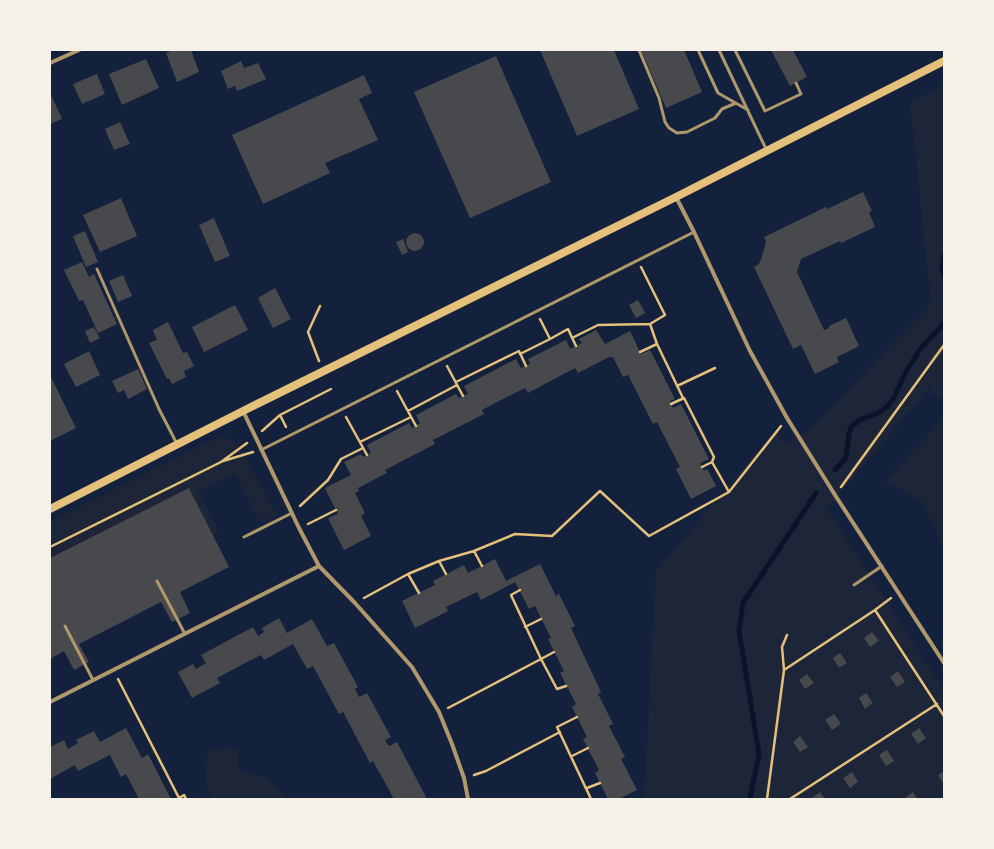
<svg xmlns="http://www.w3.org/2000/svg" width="994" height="849" font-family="Bitter,serif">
	<rect width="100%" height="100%" fill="#14213d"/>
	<!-- green -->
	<path fill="#1d2539" d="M944,84V401L930,393L935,381L827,509L944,690V799H644L656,571L776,430L784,444L810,429L931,304L910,104Z
		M944,418V547L922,502L885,481Z
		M221,436L237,443L277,515L260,523L235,473L199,492L219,532L213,535L189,488L50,557V522Z
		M238,747L239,771L266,778L289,799H212L205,781L208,750Z"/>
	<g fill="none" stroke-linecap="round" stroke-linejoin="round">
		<!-- stream -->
		<path stroke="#0b132b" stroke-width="5" d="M944,255L942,269L944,277
			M835,470L846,458L849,433L852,426L860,420L880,412L887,407L893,399L908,368L921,348L941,327L944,321
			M750,799L759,754L739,631L743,603L816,493"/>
	</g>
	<!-- building -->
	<path fill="#48494c" d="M173,50H191L199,72L177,82L166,53Z
		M540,50H614L639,109L577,136Z
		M641,50H684L702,92L666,108Z
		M771,50H793L807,77L790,86Z
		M496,56L551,182L470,218L414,92Z
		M146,59L159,88L122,105L109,74Z
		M241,61L244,68L258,63L266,79L237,91L235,86L228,89L221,71Z
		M97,74L105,94L82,104L73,84Z
		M364,75L372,93L359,99L378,140L325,163L330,173L263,204L232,135Z
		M52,97L62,119L50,124V98Z
		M120,122L130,144L114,150L105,129Z
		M863,192L872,211L869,212L875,227L841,243L840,241L801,259L797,272L824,330L829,328V326L846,318L859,346L837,357L839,362L815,374L801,345L793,349L754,267L759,264L763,253L766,242L764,237L826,207L827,209Z
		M121,198L137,236L100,252L83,215Z
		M214,218L230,256L215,262L199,225Z
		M85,231L98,262L86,267L73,236Z
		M406 242a9 9 0 1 1 18 0a9 9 0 1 1-18 0Z
		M403,239L408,252L402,255L396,242Z
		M82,262L89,277L94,274L117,324L98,333L83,300L79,301L64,270Z
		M123,275L132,296L118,302L109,281Z
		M275,288L291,319L273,328L258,298Z
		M638,300L645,313L636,318L629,305Z
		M235,305L248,330L204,352L192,327Z
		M168,322L183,353L187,352L194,366L184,371L186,377L172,384L169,378L167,379L149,343L157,340L153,330Z
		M94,327L100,338L90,343L85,331Z
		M596,330L605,344L630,331L641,354L650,350L675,399L670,401L673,408L681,404L709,459L700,463L704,471L707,469L716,486L691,499L676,469L680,467L657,422L653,424L628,375L623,377L613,357L610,358L611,356L578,373L575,368L528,393L525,388L503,399L482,410L484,414L433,440L435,444L385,470L387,473L358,488L359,491L355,493L365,513L361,516L371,536L344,550L328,518L338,514L325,488L351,475L344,462L361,454L363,457L371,453L367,445L409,423L412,428L420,423L416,415L456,394L459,398L468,394L464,386L516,359L521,368L530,364L528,359L566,340L570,349L582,343L579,339Z
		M89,351L100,375L76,387L64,364Z
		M138,369L147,389L128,399L124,390L118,393L112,381Z
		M50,375L76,428L50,441Z
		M189,488L229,567L180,592L190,613L172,622L161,602L79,644L89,662L74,670L64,651L50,659V558Z
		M495,559L506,581L540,564L556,596L559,594L575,626L571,628L601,692L598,694L613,724L609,726L625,757L621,759L637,790L619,799H608L595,773L599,770L583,739L587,737L572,707L576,704L560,673L564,671L548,639L551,638L535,606L529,609L515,582L481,600L477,592L446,607L448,611L415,628L402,601L435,585L433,581L464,565L468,573Z
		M279,618L287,633L312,619L327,646L334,643L358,687L355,689L359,697L367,693L391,737L385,740L389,746L397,742L426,797L423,799H394L373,761L370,763L343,712L339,714L313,666L307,669L293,644L264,660L261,655L245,663L217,678L220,683L192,698L178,672L193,664L196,669L206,663L201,655L253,627L258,636L264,632L262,628Z
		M872,632L879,641L870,647L864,638Z
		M840,653L847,663L839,668L833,658Z
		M898,671L905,682L897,687L890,677Z
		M807,674L814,683L805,689L799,680Z
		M866,693L873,703L865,709L859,698Z
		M834,714L841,724L832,730L825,720Z
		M126,728L142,758L148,754L171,799H139L126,774L121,777L110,755L78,771L75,765L50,779V747L64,740L68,749L78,743L76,740L94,731L100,742Z
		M919,728L926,738L918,744L911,734Z
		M800,736L808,747L800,752L793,742Z
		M887,750L894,761L886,766L879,755Z
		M944,771V784L938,775Z
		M852,772L858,782L850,788L843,778Z
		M820,792L825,799H813L812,798Z
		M913,792L917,799H906L905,798Z"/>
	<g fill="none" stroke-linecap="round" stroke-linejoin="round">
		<!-- path -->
		<path stroke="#e5c07b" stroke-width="2.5" d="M641,267L665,315L650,324
			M572,338L598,325L650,324L657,344
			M550,339L568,329L576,346
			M640,352L657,344L683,398
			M520,354L550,339L540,319
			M319,361L308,332L320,306
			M447,366L463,396
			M456,382L519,351L526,366
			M677,386L715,368
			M397,391L416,426
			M671,404L684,398L714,457L712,462
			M408,411L457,385
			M280,415L331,389
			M346,417L367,455
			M262,431L280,415L286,427
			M360,442L411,417
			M223,461L253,452
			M702,467L712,462L729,492
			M841,487L944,345
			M300,506L328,480L341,459L363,448
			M308,524L336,510
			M50,547L221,462L247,443
			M474,551L515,534L552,536L600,491L649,536L729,492L781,426
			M439,561L446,574
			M408,574L419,593
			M520,590L511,595L541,659L554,652
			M364,598L408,574L439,561L474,551L482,566
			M875,610L891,598
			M525,627L541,619
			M784,670L782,647L787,635
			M118,679L179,798L184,795L186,799
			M448,708L541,659L557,689L566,686
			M577,717L557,727L591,799
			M572,756L588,748
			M474,775L486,771L560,732
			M587,788L600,783
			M767,799L784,670L875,610L944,716
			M790,799L937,704"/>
		<!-- service -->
		<path stroke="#b1986c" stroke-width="3" d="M639,50L659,98L665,122L669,128L677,133L687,132L715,118L722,109L736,103
			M698,50L718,93L748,110
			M719,50L767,151
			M735,50L765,111L801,94L796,83
			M97,269L159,409L177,444
			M261,450L694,232
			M244,537L292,513
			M157,581L185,634
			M854,585L882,566
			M65,626L93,680"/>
		<!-- minor -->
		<path stroke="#b1986c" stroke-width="4" d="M50,63L79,50
			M676,197L694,232L750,351L787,418L835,495L944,663
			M243,411L299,528L319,566L355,603L412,667L439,712L452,744L464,778L468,799
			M50,702L319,566"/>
		<!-- secondary -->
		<path stroke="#e5c07b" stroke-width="8" d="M50,509L243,411L676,197L944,61"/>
	</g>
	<!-- border -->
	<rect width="994" height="849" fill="none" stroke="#f6f1e7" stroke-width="102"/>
</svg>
